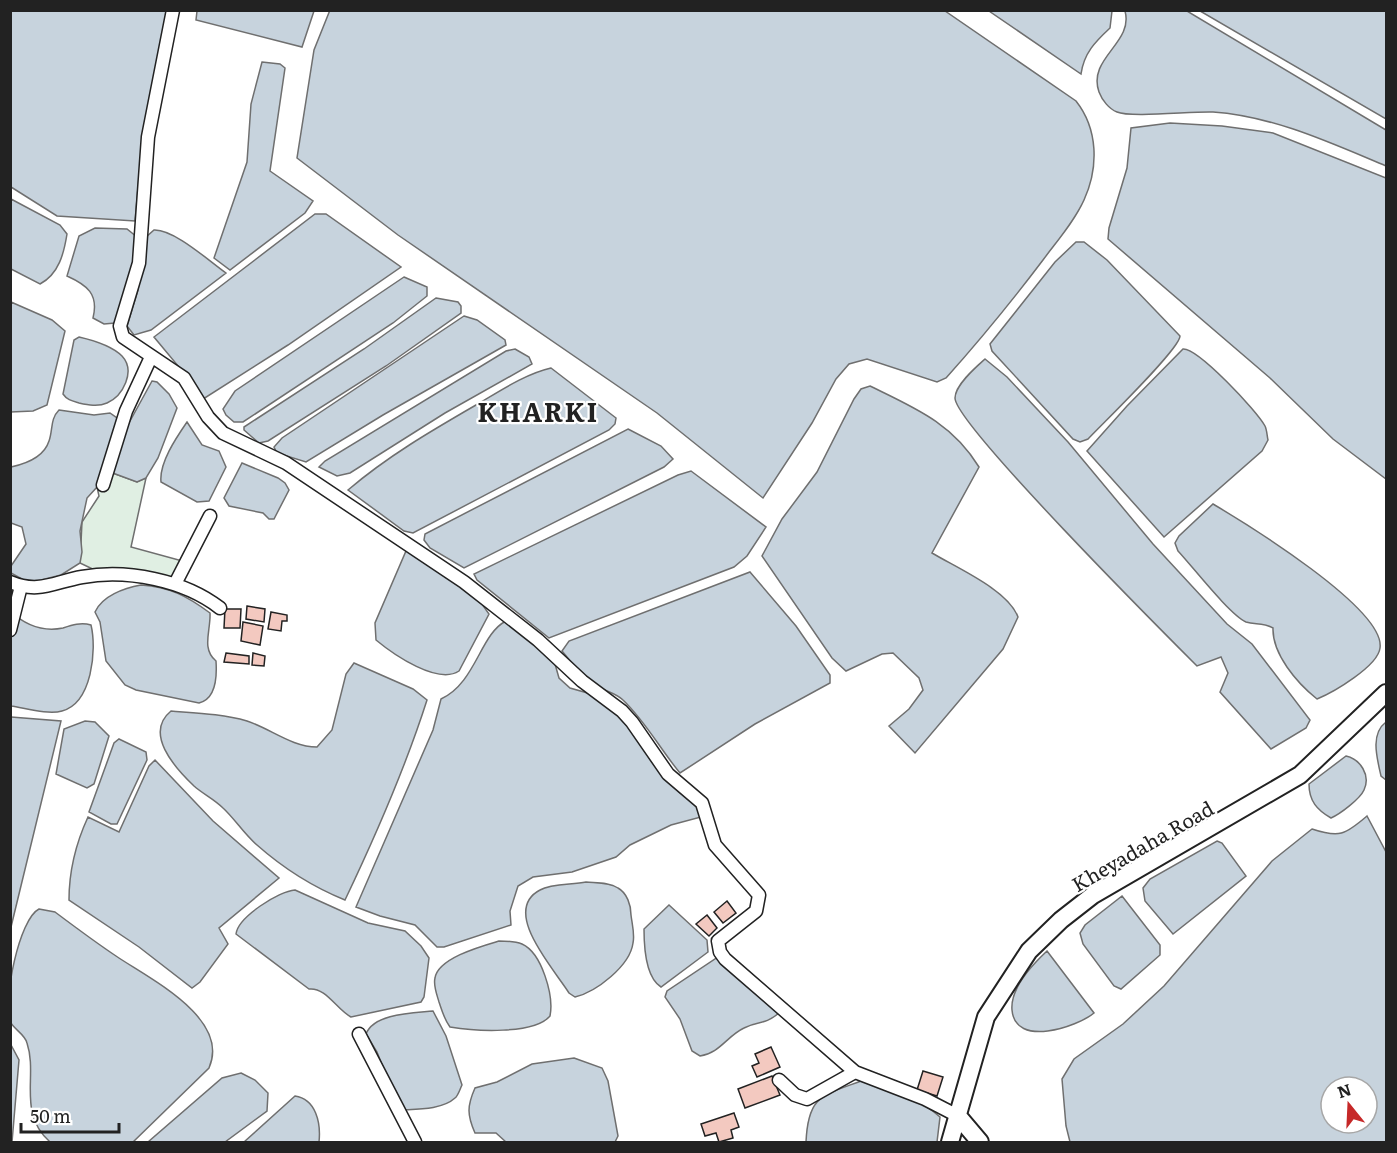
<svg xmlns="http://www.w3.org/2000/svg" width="1397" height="1153" font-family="Literata,serif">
	<rect width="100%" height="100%" fill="#fff"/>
	<!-- green -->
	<path fill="#e0efe3" stroke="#6f6f6f" stroke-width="1.5" d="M101,472H110L137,482L146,478L131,547L186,562L175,584L103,574L80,563L82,522L99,496L97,487Z"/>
	<!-- water -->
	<path fill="#c7d3dd" stroke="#6f6f6f" stroke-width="1.5" fill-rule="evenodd" d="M330,10L945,11L1076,101C1098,129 1099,167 1084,200C1074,222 1057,241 1043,260C1012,301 980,340 946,378L937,382L867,359L849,364L836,379L812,423L763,498L657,413L398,235L297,158L314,50Z
		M10,11H170L143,132L135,221L57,216L11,187Z
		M197,11L198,10L314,11L302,47L196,20Z
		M1112,11L1110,28C1095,42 1084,53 1081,74L989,11Z
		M1125,11H1187L1386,130V166C1331,143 1273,116 1213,112C1193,111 1131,118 1117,112C1109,109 1102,100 1099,92C1087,58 1134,43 1125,11Z
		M1200,11H1386V119Z
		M262,62L280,64L285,68L270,171L313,201L305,213L230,270L214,258L247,162L251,104Z
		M1170,123L1222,126L1273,133L1386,178V479L1333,439L1270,378L1108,239L1109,228L1127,168L1131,128Z
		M11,199L60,225L67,234C64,253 59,274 40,284L11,269Z
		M315,214H326L401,267L288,345L200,401L186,388L179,367L154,337Z
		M95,228L127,229L137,237L135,271L115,323L104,324L93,318C99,294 87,285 67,276L79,236Z
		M154,230C174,229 209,261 226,273L151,330L134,335L127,326L138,290L145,238Z
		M1076,242H1084L1107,260L1180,336C1180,349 1102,424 1088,439L1080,442L1073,439L992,351L990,344L1055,262Z
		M404,277L427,287V296L393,323L243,422H234L226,415L223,409L235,391Z
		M436,298L458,302L461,306V313L386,366L268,441L259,443L244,430V427L364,349Z
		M11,302L52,320L65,331L47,405L33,411L11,412Z
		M464,316L477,320L505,340L506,345L383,415L306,462L277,453L274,447L282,438Z
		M79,337C92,340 112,346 122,356C136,371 123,396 107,403C98,407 88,405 79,403C72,401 67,400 63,394L74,340Z
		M515,349L529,357L532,364L445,413L350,473L337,476L319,467L325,461L506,351Z
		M1183,349C1198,348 1257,411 1265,426C1267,430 1267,436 1268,440L1262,451L1164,537L1087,451L1127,406Z
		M985,359L1007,377L1068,442L1153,544L1227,624L1252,644L1310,720L1306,728L1271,749L1220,692L1228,673L1221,657L1197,666C1166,635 955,424 955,398C955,385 976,367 985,359Z
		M551,368L616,418L615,424L609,430L413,533L404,531L348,490C388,456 431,431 476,405C500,391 525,374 551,368Z
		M152,381L157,382L169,394L177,408L158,458L146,478L137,482L110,472L124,432Z
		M870,386C915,408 952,423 979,467L932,553C957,568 1008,590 1018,617L1003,649L915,753L889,726L909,709L923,690L919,678L893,653L882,654L846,671L832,658L762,556L782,519L817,472L854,399L861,389Z
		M59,410L94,415L110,413L117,418V427L97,487L87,498L80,531L82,552L80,563L61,575L29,583L11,573V566L26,544L22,527L11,523V467C25,464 44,457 49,441C53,430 50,419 59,410Z
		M187,422L202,445L219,451L226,467L209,501L197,502L161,482C159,463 176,438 187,422Z
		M628,429L661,446L673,459L664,467L464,568L430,548L424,540L425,534Z
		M242,463L278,478L285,483L289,490L274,519H269L263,513L229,506L224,498Z
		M691,471L766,527L747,556L734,567L549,638L477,580L474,574L678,475Z
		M1213,504C1245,523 1386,609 1380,648C1378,666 1334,692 1317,699C1297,683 1272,654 1273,628C1263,622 1255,625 1246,622C1229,614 1193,567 1178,551L1175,543L1179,536Z
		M406,551L416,554L477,597L489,614L459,671C438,685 394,655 376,640L375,623Z
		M750,572L796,626L830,675V683L755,724L680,773C660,749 646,722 623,700C616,693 606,692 598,686C584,676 572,664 562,651L569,641Z
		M141,585C170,587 187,596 210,613C211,630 201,649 216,661C217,676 216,699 199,703L136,690L125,685L106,661L100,622L95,612C102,596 124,588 141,585Z
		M10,611C25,625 43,632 63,628C72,625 81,622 91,625C97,650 92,703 62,711C48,715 25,708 11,706Z
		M506,621L553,657L559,678L570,688L591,694L620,715L679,792L700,807L701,817L671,825L630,845L616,857L572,872L533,877L518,886L510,911L511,925L444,947H437L415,925L380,916L356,907L433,730L441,699C476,683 480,634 506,621Z
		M354,663L413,689L427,700C405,769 376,835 345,900C313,887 283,868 257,845C244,834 235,819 223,808C214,799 203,794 194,786C174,767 144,733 171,711C196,713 223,714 247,721C271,729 292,747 317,747L332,730L346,674Z
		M11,717L61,721L11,927L10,717Z
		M85,721L95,722L109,736L94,784L87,788L56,774L64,729Z
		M1386,722V780L1381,776C1377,758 1370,734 1386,722Z
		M119,739L146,752L147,760L117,824H111L89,812L114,743Z
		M1346,756C1360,759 1371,775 1364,790C1360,799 1340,814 1331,818C1317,810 1309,801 1309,784Z
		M155,760L213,821L279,878L219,928L228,944L200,982L192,988L139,947L69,900C69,871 76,843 88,817L119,832L149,766Z
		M1367,816L1386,852V1142H1070L1066,1126L1062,1079L1074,1059L1123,1024L1164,986L1272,861L1312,829C1339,838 1345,835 1367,816ZM1331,1087H1367V1123H1331Z
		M1217,841L1222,843L1246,876L1173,934L1145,901L1143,888L1150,879Z
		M586,882C596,883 609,882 618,888C627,893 631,905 631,915C632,924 635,934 633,943C630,966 596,992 575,997L569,993C555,970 500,911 540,890C552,883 572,885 586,882Z
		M295,890L368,923L405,931L421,946L429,958L424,997L421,1002L351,1017C337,1010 326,987 309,989L236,934C238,917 279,891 295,890Z
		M1122,896L1160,945V955L1121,989L1114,986L1083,944L1080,933L1085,925Z
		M669,905L707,940L708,952L661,987C645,977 644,946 644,929Z
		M39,909L55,912C75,927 95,942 116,956C148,978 231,1018 209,1068L133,1142H50C17,1113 38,1076 27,1043C25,1034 13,1029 10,1021C3,1000 19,919 39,909Z
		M499,941C506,941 515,941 522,944C542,953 554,996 550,1016C534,1035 474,1031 450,1027C444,1019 442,1011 439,1002C437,995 433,985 435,978C438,958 482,946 499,941Z
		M1047,951L1094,1013C1077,1027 1015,1048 1012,1010C1010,988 1032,965 1047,951Z
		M718,957L779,1013C763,1026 759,1020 744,1028C727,1036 720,1053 700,1056L692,1051L680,1019L665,997L667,991Z
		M433,1011L446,1036L462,1085C460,1089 458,1096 455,1098C442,1110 416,1109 400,1110L377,1052L366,1034C374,1013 414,1013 433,1011Z
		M10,1043L19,1060L12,1142H10Z
		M574,1058L602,1068L608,1081L618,1136L615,1142H506L496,1133H475C467,1115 467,1106 475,1088L497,1082L532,1064Z
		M241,1073L255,1080L268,1093L267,1111L225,1142H148L222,1078Z
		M861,1081C889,1090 918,1097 940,1117L937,1142H806C808,1096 821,1096 861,1081Z
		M295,1096C316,1099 321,1123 319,1142H244Z"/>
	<!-- building -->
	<path fill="#f3c9c0" stroke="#222" stroke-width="1.5" d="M247,606L265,609L264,622L246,619Z
		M225,609H241L240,628H224Z
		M271,612L287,615V621H282L281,631L268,629Z
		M243,622L263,626L260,645L241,641Z
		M226,653L249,656V664L224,662Z
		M253,653L265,656L264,666L252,665Z
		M727,901L736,913L723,923L714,912Z
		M707,915L717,928L709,936L696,924Z
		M771,1047L780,1067L757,1077L752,1066L759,1063L755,1054Z
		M923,1071L943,1077L937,1096L917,1090Z
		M772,1076L780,1095L745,1108L738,1089Z
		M734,1113L739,1127L731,1130L733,1138L719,1142L716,1133L705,1136L701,1124Z"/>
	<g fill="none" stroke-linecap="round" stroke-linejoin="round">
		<defs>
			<path id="street" d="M173,10L148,137L139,263L120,326L123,337L184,378L208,417L223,433L286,463L464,582L538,640L582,681L622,711L632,722L668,774L702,803L715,845L759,895L756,911L718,941L720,952L725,959L855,1072L925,1099L958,1116
				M103,485L126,411L151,357
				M10,582C39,594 54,582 82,577C127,569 184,580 220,608
				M175,584L210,516
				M10,630L21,586
				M359,1034L415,1142
				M779,1080L795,1095L807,1099L855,1072"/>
			<path id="secondary" d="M958,1116L980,1142
				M950,1142L986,1017L1029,951L1061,920L1093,895L1300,775L1386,693"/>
		</defs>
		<!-- street casing -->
		<use href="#street" stroke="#222" stroke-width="15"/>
		<!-- secondary casing -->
		<use href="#secondary" stroke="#222" stroke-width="20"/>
		<!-- street -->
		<use href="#street" stroke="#fff" stroke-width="12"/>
		<!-- secondary -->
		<use href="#secondary" stroke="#fff" stroke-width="16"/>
	</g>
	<g text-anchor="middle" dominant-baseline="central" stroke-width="4.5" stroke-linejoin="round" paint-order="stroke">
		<!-- street labels -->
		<g font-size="20" fill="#222" stroke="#fff">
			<text transform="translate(1142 845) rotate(-30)">Kheyadaha Road</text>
		</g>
		<!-- district labels -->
		<g font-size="26" font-weight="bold" letter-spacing="1.5" fill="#222" stroke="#fff">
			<text x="538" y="410">KHARKI</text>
		</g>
	</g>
	<!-- border -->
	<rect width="1397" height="1153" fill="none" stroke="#222222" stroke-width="24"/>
	<!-- north arrow -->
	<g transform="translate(1349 1105) rotate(342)"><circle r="28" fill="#ffffff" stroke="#a7a7a7" stroke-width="1.5"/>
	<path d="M0-4.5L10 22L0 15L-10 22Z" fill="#c62828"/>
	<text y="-9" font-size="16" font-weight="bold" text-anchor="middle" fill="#222222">N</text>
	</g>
	<!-- scale -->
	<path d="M21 1123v9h98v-9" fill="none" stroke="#222222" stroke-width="3"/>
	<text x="30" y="1123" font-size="18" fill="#222222" stroke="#ffffff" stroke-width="4.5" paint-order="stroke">50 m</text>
</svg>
